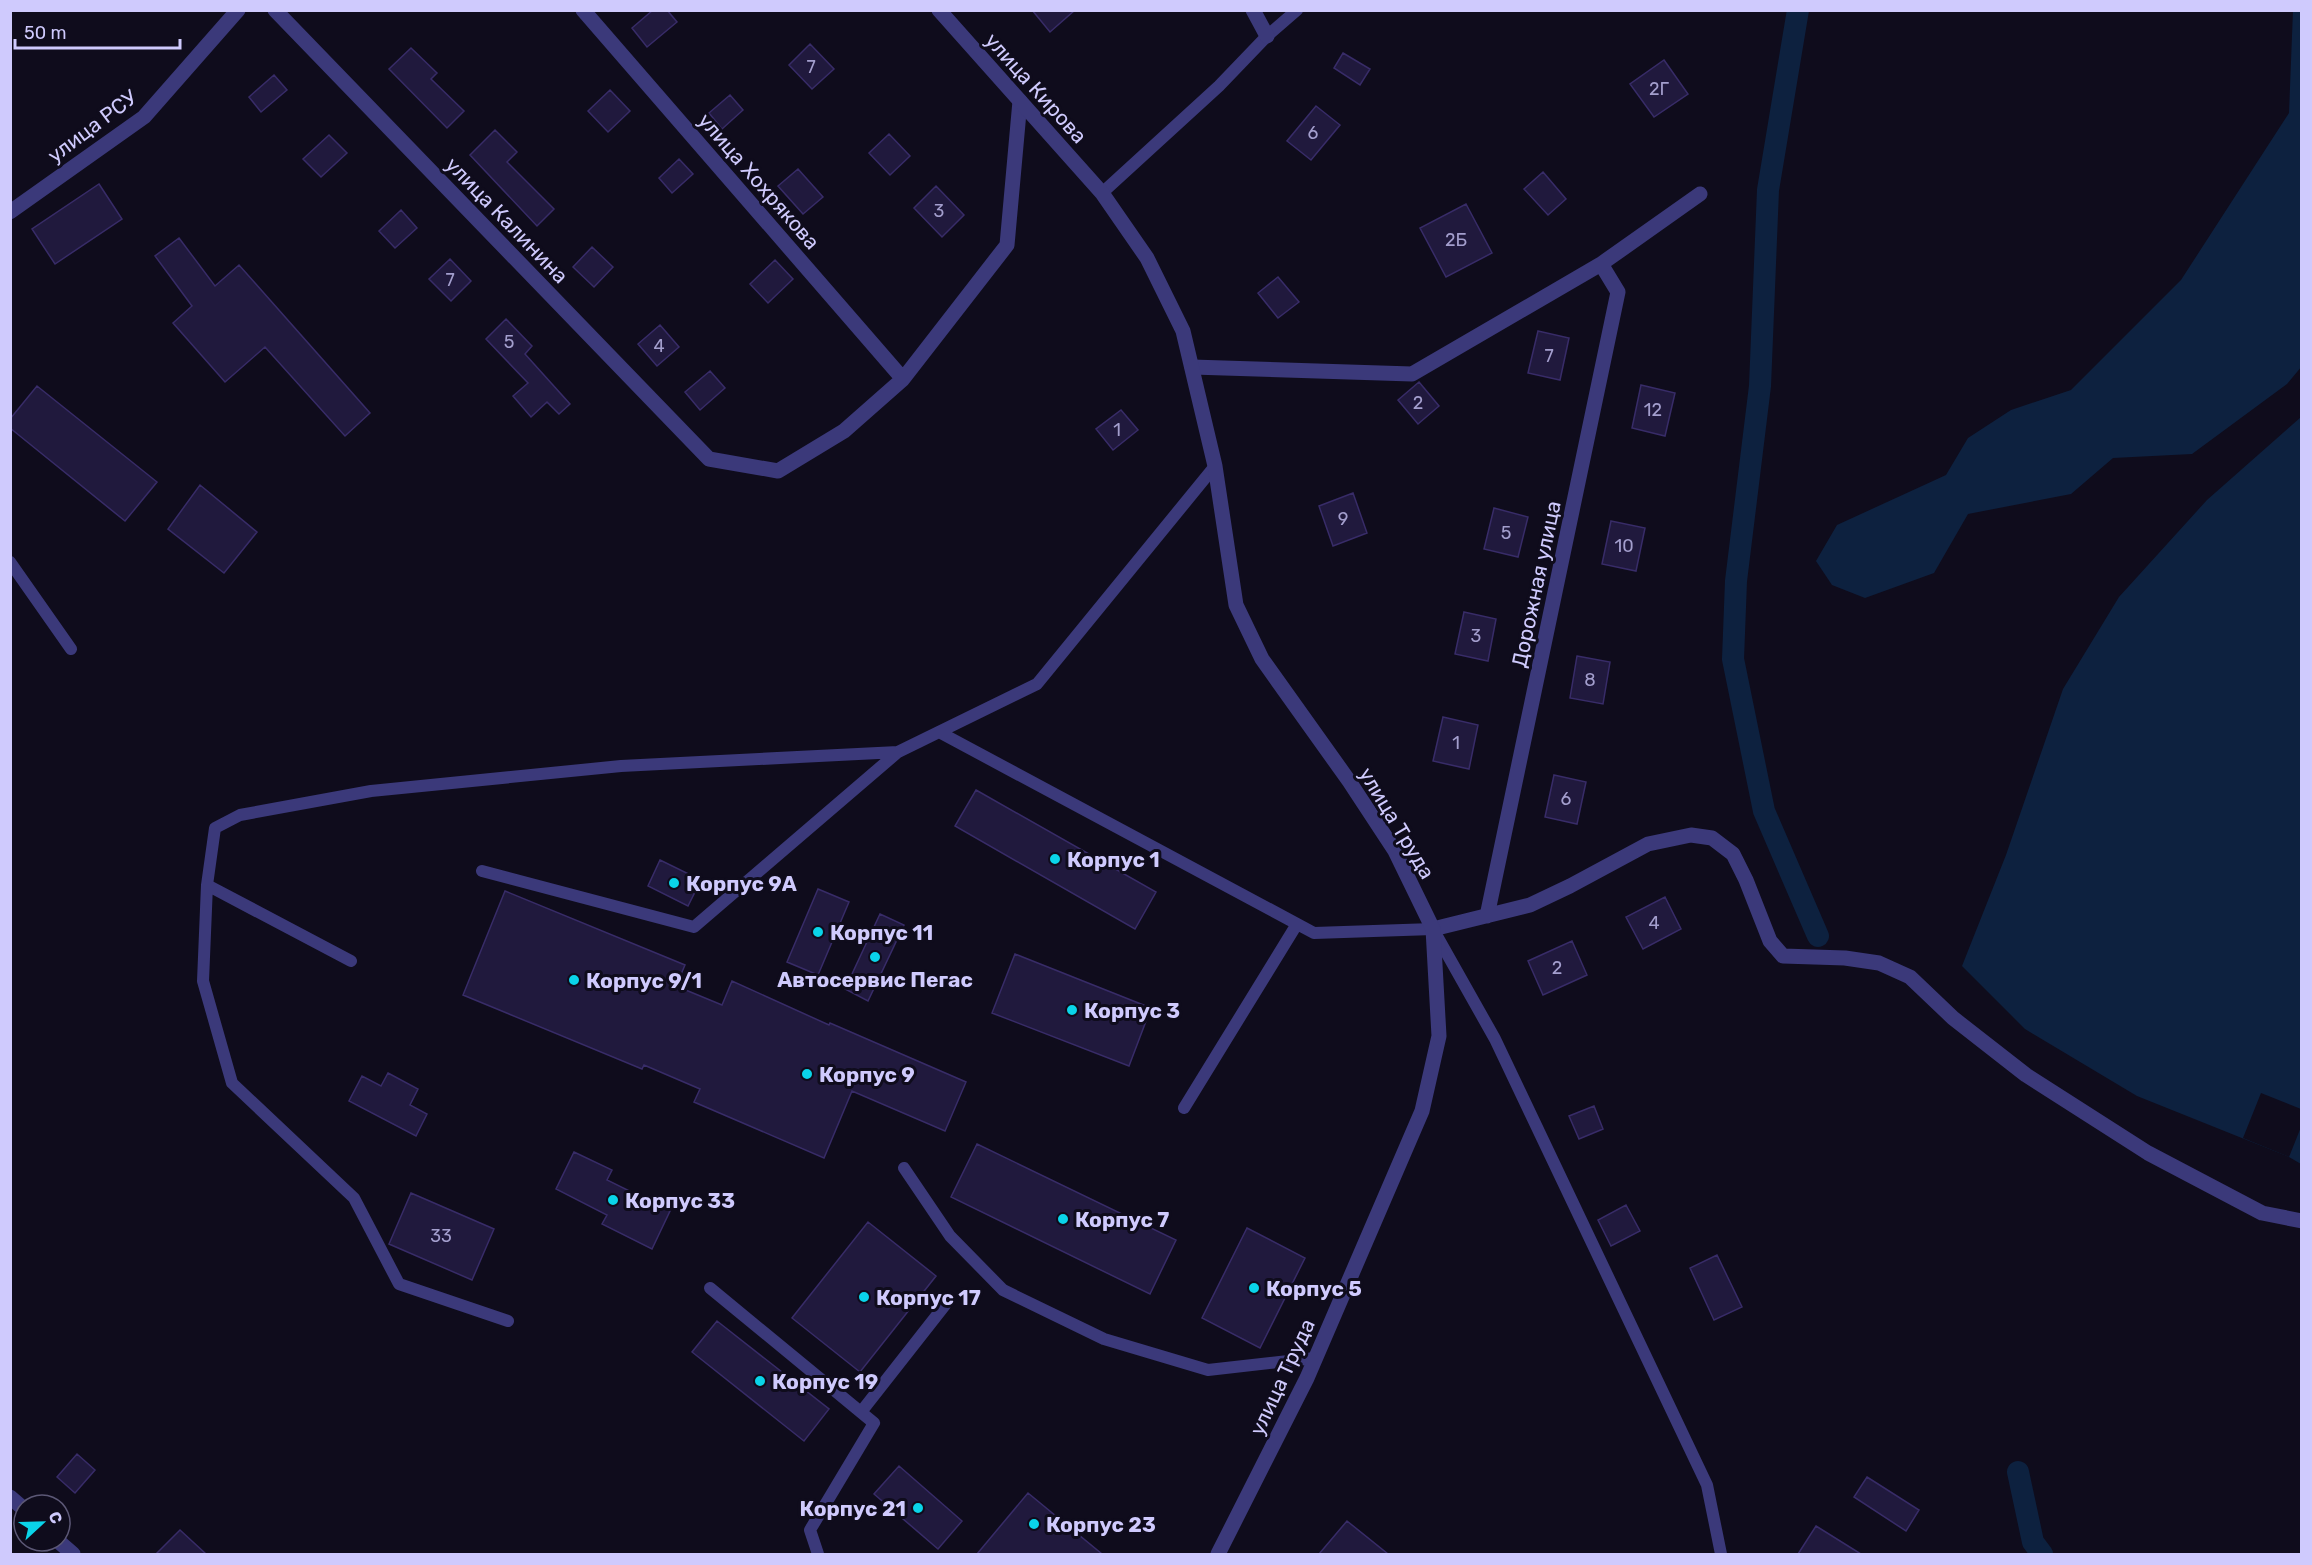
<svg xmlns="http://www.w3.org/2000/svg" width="2312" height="1565" font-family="Rubik,sans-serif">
	<rect width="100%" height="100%" fill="#0f0c1c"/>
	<!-- water -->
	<path fill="#0d213f" d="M2293,10L2302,11V366L2287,384L2192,454L2113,458L2071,494L1968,514L1934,573L1865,598L1832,585L1816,561L1837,525L1946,475L1968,438L2011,410L2071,390L2181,280L2289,113Z
		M2301,417V1164L2289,1157L2137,1096L2025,1029L1962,966L2006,855L2063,689L2119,597L2207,500Z"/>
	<!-- pier -->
	<path fill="#0f0c1c" d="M2261,1093L2301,1109V1127L2289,1157L2243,1138Z"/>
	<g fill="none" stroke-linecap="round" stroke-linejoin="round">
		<!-- canal -->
		<path stroke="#0d213f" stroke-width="22" d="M1798,10L1768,190L1760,386L1736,581L1733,659L1764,811L1818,936
			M2018,1472L2033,1542L2042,1554"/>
	</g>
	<!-- building -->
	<path fill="#20193d" stroke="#382c68" stroke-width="1.5" d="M653,10H667L677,22L647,47L632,28Z
		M1032,10H1075L1050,32Z
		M810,44L834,69L812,89L789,65Z
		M411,48L437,73L431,79L464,111L447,128L389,69Z
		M1343,53L1370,69L1360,85L1334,68Z
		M1664,60L1688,94L1654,117L1630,84Z
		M274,75L287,90L261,112L249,97Z
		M610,90L630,111L608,132L588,111Z
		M730,95L743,110L722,129L709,113Z
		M1316,106L1340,125L1311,160L1287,141Z
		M495,130L517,152L507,162L554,209L537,226L470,155Z
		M889,134L910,156L890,175L869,153Z
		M329,135L347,153L321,177L303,159Z
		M679,159L693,174L672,193L659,178Z
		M798,169L823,197L803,214L778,186Z
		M1543,172L1566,199L1548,215L1524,189Z
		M99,184L122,219L55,264L32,229Z
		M936,186L964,215L942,237L914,208Z
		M1466,204L1492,253L1446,277L1420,228Z
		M401,210L417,228L395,248L379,231Z
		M179,238L215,286L239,265L370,413L345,436L265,347L225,382L173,323L192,306L155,256Z
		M592,247L613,267L594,287L573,267Z
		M450,259L471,281L451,301L429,279Z
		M775,260L793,279L768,303L750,284Z
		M1278,277L1299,302L1278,318L1258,293Z
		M506,319L532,346L525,354L570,404L559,414L547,402L531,417L513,396L528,383L486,339Z
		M660,325L679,347L657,366L638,344Z
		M1538,331L1569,338L1560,380L1528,373Z
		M710,371L725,388L700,410L685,392Z
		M1419,382L1439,406L1418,424L1398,400Z
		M1641,385L1675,393L1665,436L1632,428Z
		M37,386L157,482L125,521L10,428V419Z
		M1121,410L1138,430L1113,450L1096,429Z
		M200,485L257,532L224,573L168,529Z
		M1353,493L1367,533L1333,546L1319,506Z
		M1494,508L1528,517L1518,557L1484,549Z
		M1611,521L1645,528L1636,571L1602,564Z
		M1464,612L1496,619L1488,661L1455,654Z
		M1577,656L1610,662L1603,704L1570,698Z
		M1443,717L1478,725L1469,769L1433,761Z
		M1554,775L1586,782L1577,824L1545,817Z
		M976,790L1156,892L1135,929L955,826Z
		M660,860L701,880L688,906L648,886Z
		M818,889L849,902L818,975L787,962Z
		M505,891L685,965L676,986L722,1005L732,981L829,1025L830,1023L966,1082L945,1131L852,1091L824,1158L694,1102L700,1089L644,1065L642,1069L463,995Z
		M1665,897L1681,929L1643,949L1626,917Z
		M880,914L904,925L868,1001L845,989Z
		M1572,941L1587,975L1543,995L1528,961Z
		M1015,954L1151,1008L1129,1066L992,1013Z
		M388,1073L418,1089L410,1105L427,1114L416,1136L349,1101L362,1076L381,1086Z
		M1594,1106L1603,1129L1579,1139L1569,1116Z
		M977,1144L1176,1240L1150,1294L951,1197Z
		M574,1152L612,1170L607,1180L670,1211L652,1249L602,1224L607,1215L556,1189Z
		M411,1193L494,1229L472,1280L389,1244Z
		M1626,1205L1640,1231L1611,1246L1598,1220Z
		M868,1222L936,1276L860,1372L792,1318Z
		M1247,1228L1305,1258L1260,1348L1202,1318Z
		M1717,1255L1742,1307L1714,1320L1690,1268Z
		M717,1321L829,1409L804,1441L692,1352Z
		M77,1454L95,1470L75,1493L57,1477Z
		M899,1466L962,1521L938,1549L874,1494Z
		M1867,1477L1919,1510L1906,1531L1854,1497Z
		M1028,1493L1102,1554H977Z
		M1347,1521L1388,1554H1319Z
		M1816,1526L1861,1554H1798Z
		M180,1530L206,1554H156Z"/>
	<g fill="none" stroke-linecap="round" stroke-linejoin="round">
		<!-- service -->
		<path stroke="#3b397a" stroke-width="12" d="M1102,193L1219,86L1267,36L1297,10
			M10,562L71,649
			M939,732L1314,933L1433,929L1495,1039L1707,1485L1721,1554
			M482,871L694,927L898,752L1037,684L1215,466
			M207,885L203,981L232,1083L354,1198L399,1284L508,1321
			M351,961L207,885L215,828L240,815L371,791L621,766L898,752
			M1184,1108L1297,924
			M904,1168L950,1236L1003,1290L1104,1339L1208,1370L1315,1358
			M710,1288L874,1423L810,1530L818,1554
			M861,1412L945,1305"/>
		<!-- minor -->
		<path stroke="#3b397a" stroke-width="15" d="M275,10L709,459L778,471L844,431L903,379L1007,245L1020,101
			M583,10L903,379
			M1253,10L1267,36
			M10,212L144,117L238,10
			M1192,367L1412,374L1601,264L1700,194
			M1487,916L1618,292L1601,264
			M1433,929L1530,905L1570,886L1648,844L1691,835L1712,838L1733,854L1746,880L1770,941L1783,956L1845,958L1879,963L1910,977L1953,1018L2026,1075L2148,1153L2262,1213L2302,1221
			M10,1497L24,1509
			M58,1541L73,1554"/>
		<!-- tertiary -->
		<path stroke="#3b397a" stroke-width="15" d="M939,10L1102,193L1147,258L1183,331L1215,466L1236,605L1262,659L1349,781L1395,851L1433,929L1439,1036L1422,1111L1307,1378L1218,1554"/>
	</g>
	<!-- markers -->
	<g fill="#0ad4e9" stroke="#0f0c1c" stroke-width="2">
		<circle cx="1055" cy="859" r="6"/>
		<circle cx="674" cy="883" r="6"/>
		<circle cx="818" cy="932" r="6"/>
		<circle cx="875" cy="957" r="6"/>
		<circle cx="574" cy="980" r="6"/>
		<circle cx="1072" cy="1010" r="6"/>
		<circle cx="807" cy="1074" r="6"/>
		<circle cx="613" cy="1200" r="6"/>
		<circle cx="1063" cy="1219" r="6"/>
		<circle cx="1254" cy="1288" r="6"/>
		<circle cx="864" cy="1297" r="6"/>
		<circle cx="760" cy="1381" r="6"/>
		<circle cx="918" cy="1508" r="6"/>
		<circle cx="1034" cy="1524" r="6"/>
	</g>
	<g text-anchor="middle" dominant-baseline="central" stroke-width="6" stroke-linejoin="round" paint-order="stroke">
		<!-- number labels -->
		<g font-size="18" fill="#a39ecd">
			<text x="811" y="67">7</text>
			<text x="1659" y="89">2Г</text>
			<text x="1313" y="133">6</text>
			<text x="939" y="211">3</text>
			<text x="1456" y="240">2Б</text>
			<text x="450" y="280">7</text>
			<text x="509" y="342">5</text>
			<text x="659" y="346">4</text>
			<text x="1549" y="356">7</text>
			<text x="1418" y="403">2</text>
			<text x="1653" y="410">12</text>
			<text x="1117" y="430">1</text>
			<text x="1343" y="519">9</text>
			<text x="1506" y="533">5</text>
			<text x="1624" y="546">10</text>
			<text x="1476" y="636">3</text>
			<text x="1590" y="680">8</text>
			<text x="1456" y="743">1</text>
			<text x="1566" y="799">6</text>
			<text x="1654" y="923">4</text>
			<text x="1557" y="968">2</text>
			<text x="441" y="1236">33</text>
		</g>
		<!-- street labels -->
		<g font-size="21" fill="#cfcafd" stroke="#0f0c1c">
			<text transform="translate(1036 88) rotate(48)">улица Кирова</text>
			<text transform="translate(92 126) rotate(-37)">улица РСУ</text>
			<text transform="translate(759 181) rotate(49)">улица Хохрякова</text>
			<text transform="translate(507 220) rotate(46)">улица Калинина</text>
			<text transform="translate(1536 584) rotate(-78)">Дорожная улица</text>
			<text transform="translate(1397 823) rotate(59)">улица Труда</text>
			<text transform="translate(1282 1377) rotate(-65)">улица Труда</text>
		</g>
		<!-- poi labels -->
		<g font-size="21" font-weight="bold" fill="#cfcafd" stroke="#0f0c1c" text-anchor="start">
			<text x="1067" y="859">Корпус 1</text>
			<text x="686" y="883">Корпус 9А</text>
			<text x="830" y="932">Корпус 11</text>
			<text x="875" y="979" text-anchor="middle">Автосервис Пегас</text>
			<text x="586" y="980">Корпус 9/1</text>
			<text x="1084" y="1010">Корпус 3</text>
			<text x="819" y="1074">Корпус 9</text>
			<text x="625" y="1200">Корпус 33</text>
			<text x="1075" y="1219">Корпус 7</text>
			<text x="1266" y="1288">Корпус 5</text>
			<text x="876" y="1297">Корпус 17</text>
			<text x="772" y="1381">Корпус 19</text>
			<text x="906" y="1508" text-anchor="end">Корпус 21</text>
			<text x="1046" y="1524">Корпус 23</text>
		</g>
	</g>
	<!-- border -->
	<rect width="2312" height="1565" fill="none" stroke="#cfcafd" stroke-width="24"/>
	<!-- north arrow -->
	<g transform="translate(42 1523) rotate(68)"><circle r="28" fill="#0f0c1c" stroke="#5c5876" stroke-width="1.5"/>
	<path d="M0-4.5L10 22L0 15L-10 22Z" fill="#0ad4e9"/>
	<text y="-9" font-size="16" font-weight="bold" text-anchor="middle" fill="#cfcafd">С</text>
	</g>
	<!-- scale -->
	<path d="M15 39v9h165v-9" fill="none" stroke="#cfcafd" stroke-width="3"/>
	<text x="24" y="39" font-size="18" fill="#cfcafd" stroke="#0f0c1c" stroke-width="4.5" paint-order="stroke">50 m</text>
</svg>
